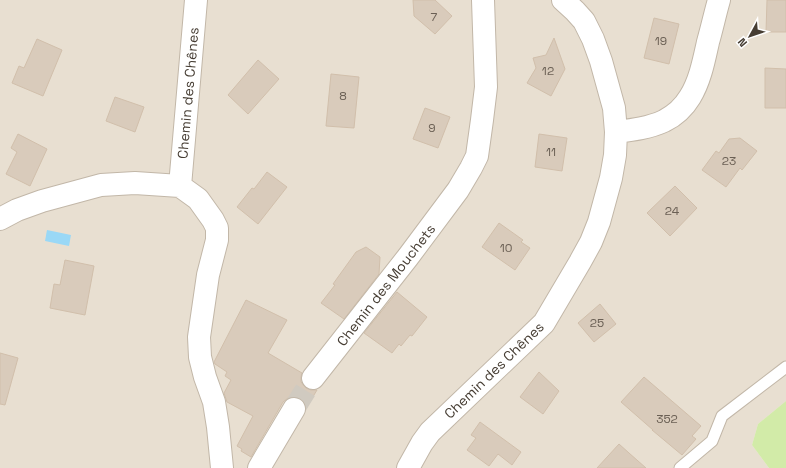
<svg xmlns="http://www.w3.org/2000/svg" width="786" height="468" font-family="'Space Grotesk',sans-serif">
	<rect width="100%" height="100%" fill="#f3ede3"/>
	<!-- residential -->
	<path fill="#e8dfd1" d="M0,0H786V401L758,424L752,445L769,468H0Z"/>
	<!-- green -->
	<path fill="#d2eba8" d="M786,401V468H769L752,445L758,424Z"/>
	<!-- water -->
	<path fill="#9ad8f6" d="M47,230L71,235L69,246L45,241Z"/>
	<!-- building -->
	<path fill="#d9cbbb" stroke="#d1bfab" d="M413,0H435L452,16L435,34L414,16Z
		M767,0H786V32H766Z
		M654,18L679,24L669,64L644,58Z
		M554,38L565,69L551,96L527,83L536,68L533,58L546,55Z
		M37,39L62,50L43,96L12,83L19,66L24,68Z
		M258,60L279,79L248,114L228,95Z
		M765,68L786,69V108H765Z
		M331,74L359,77L354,128L326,126Z
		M115,97L144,107L135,132L106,121Z
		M425,108L450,117L438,148L413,139Z
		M18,134L47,149L30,186L6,174L17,152L11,148Z
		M539,134L567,138L562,171L535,167Z
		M740,138L757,151L742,170L740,168L726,187L702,170L716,151L719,153L729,139Z
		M267,172L287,187L258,224L237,207L252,188L254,189Z
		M675,186L697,208L670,236L647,213Z
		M499,223L523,240L521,242L530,248L515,270L482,247Z
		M366,247L380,257L379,274L344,319L321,303L335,285L333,284L356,252Z
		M65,260L94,266L85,315L50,308L54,284L60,285Z
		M397,292L427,317L412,336L410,335L401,346L399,344L392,353L364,333Z
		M246,300L287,320L268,353L302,373L301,377V382L306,388L311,390H317L306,408L305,403L301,398L295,397L288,398L283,402L251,457L241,451L242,449L237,446L253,416L227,402L224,393L231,380L225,376L227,372L215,364L214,362Z
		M600,304L616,324L594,342L578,323Z
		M0,353L18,358L5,405L0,404Z
		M539,372L559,391L543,414L520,397Z
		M644,377L701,426L692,436L696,439L682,455L652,430H653L621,402Z
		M480,422L521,452L512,465L498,454L489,466L467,450L476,438L471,435Z
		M619,444L629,453L646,468H597Z"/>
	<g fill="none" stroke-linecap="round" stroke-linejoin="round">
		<!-- street-tunnel -->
		<path stroke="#d0cac0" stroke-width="22" stroke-dasharray="22 11" stroke-linecap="butt" d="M294,409L313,378"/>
		<defs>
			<path id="lane" d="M680,468L712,441L722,416L786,367"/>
			<path id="street" d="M616,132C632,130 649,128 664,121C674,116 684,107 690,97C700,81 704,60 708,42C712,28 715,14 719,0
				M180,186L196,0
				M0,219L17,210L42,201L101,185L135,183L180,186L198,199L213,220L217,228V240L208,275L199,337L200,357L205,377L214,402L218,427L222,468
				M313,378L408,257L458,190L471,168L477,156L482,120L486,87L483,0
				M259,468L294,409
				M408,468L422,443L430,432L544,323L580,262L591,242L599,222L611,178L615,155L616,132L614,108L601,61L593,39L584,21L575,11L563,0"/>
		</defs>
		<!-- lane casing -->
		<use href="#lane" stroke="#c2b7a8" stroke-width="13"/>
		<!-- street casing -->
		<use href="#street" stroke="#c2b7a8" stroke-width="24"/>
		<!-- lane -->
		<use href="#lane" stroke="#fff" stroke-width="11"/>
		<!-- street -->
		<use href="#street" stroke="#fff" stroke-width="22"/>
	</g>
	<g text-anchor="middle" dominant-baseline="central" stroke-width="4" stroke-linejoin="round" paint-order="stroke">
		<!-- number labels -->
		<g font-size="12" fill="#6b6055">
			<text x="434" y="17">7</text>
			<text x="661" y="41">19</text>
			<text x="548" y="71">12</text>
			<text x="343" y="96">8</text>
			<text x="432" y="128">9</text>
			<text x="551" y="152">11</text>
			<text x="729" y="161">23</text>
			<text x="672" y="211">24</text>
			<text x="506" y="248">10</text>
			<text x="597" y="323">25</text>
			<text x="667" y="419">352</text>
		</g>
		<!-- street labels -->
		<g font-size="14" fill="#463d33" stroke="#fff">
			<text transform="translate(188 93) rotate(-85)">Chemin des Chênes</text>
			<text transform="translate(386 285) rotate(-52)">Chemin des Mouchets</text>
			<text transform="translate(494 370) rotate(-44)">Chemin des Chênes</text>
		</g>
	</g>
	<!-- north arrow -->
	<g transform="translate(750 36) rotate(230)" stroke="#ffffff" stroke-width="3" paint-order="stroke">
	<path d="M0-3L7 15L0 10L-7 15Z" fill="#463d33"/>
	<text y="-6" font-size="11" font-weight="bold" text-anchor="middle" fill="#463d33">N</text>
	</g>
</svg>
